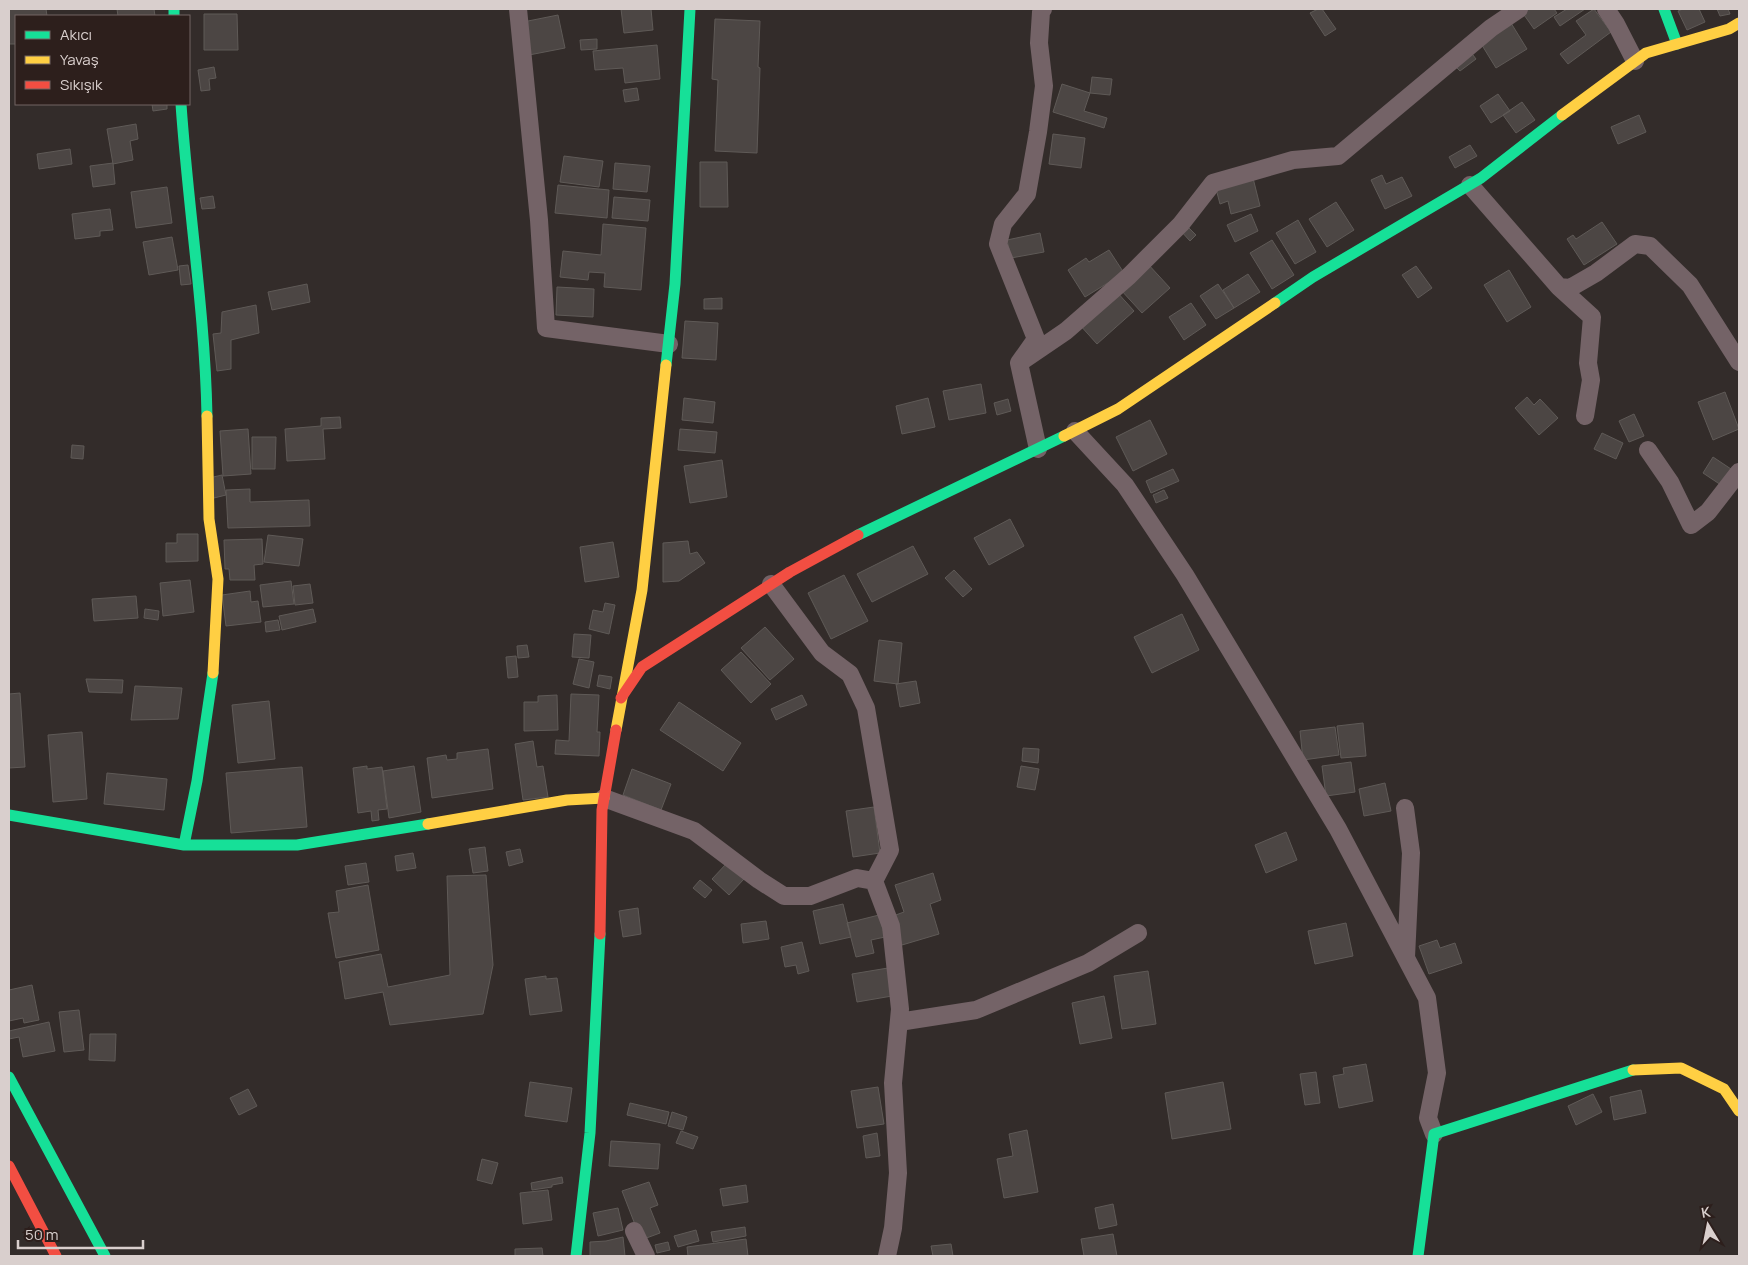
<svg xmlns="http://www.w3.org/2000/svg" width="1748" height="1265" font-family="Manrope,sans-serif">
	<rect width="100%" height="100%" fill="#332c2a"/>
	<!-- building -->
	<path fill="#4c4644" stroke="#5f5a57" d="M9,9H46L47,16H16V44H9Z
		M117,9H154L155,16H118Z
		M621,9H651L653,30L624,33Z
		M1318,9H1322L1336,29L1325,36L1310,13Z
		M1526,9H1554L1557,13L1534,29L1522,12Z
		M1567,9H1585L1560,26L1554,17Z
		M1594,9L1611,32L1568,64L1560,54L1586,35L1576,21Z
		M1683,9H1699L1705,22L1687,30L1678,11Z
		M1717,9H1728L1730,14L1720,16Z
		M204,14H237L238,50H204Z
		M558,15L565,48L529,55L523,22Z
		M715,19L760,21L758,67L760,68L757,153L715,151L718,80L712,79Z
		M1511,23L1527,49L1496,68L1480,42Z
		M597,39V49L581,50L580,40Z
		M657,45L660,79L625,83L623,68L595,70L593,51Z
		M1470,51L1476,59L1460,71L1453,64Z
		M214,67L216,78L209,79L210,90L201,91L198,70Z
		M1092,77L1112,79L1110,95L1090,93Z
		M1062,84L1090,93L1084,111L1107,118L1104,128L1053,112Z
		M637,88L639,100L625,102L623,90Z
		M1498,94L1510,111L1491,123L1480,106Z
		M1522,102L1535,120L1516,133L1503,115Z
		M152,104H167V109L153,111Z
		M1639,115L1646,132L1618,144L1611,127Z
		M136,124L138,139L130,141L133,160L113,164L107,129Z
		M1053,134L1085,138L1081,168L1049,164Z
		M1470,145L1477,156L1455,168L1449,157Z
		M70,149L72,164L39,169L37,154Z
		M564,156L603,161L599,187L560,182Z
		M700,162H727L728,207H700Z
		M113,163L115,184L93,187L90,166Z
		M615,163L650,166L647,192L613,189Z
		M1252,174L1260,206L1231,214L1228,201L1220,204L1215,185Z
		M1382,175L1386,184L1402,177L1412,196L1385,209L1371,180Z
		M558,185L609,190L607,218L555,213Z
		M167,187L172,223L136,228L131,192Z
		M213,196L215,208L202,209L200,198Z
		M614,197L650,200L648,221L612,218Z
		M1336,202L1354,230L1327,247L1309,219Z
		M110,209L113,230L100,231V236L75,239L72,214Z
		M1251,214L1258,231L1235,242L1227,225Z
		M1298,220L1316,252L1295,264L1276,233Z
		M1602,222L1617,244L1584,265L1567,239L1573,235L1576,239Z
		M603,224L646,228L641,290L604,287L605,273L589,272L588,280L560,277L563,251L601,255Z
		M1186,225L1196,235L1190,241L1180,230Z
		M1040,233L1044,252L1011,258L1007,240Z
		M172,237L178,270L149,275L143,242Z
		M1272,240L1294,275L1272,289L1250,253Z
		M1109,250L1124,273L1085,297L1068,270L1086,258L1089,262Z
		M1147,263L1170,288L1142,313L1120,289Z
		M188,265L191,284L181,285L179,266Z
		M1416,266L1432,288L1418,298L1402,275Z
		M1509,270L1531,307L1507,322L1484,285Z
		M1248,274L1260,292L1234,308L1223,290Z
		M307,284L310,302L272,310L268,292Z
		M1218,284L1234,308L1216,319L1200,296Z
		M557,287L594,289L593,317L556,315Z
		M1116,291L1134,311L1097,344L1079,324Z
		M722,298V309H704V299Z
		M1191,303L1206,325L1184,340L1169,317Z
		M256,305L259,333L231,340V369L217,371L213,334L221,333L222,312Z
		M685,321L718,323L716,360L682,358Z
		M981,384L986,413L949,420L943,391Z
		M1725,392L1739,429L1713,440L1698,402Z
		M1527,397L1534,405L1540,399L1558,418L1539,435L1515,408Z
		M684,398L715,402L713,423L682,420Z
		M928,398L935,427L902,434L896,406Z
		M1008,399L1011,411L997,415L994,403Z
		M1634,414L1644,436L1629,442L1619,421Z
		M340,417L341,428L323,429L325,459L287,461L285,429L321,426V418Z
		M1150,420L1167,454L1133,471L1116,437Z
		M248,429L251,474L223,476L220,431Z
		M680,429L717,432L715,453L678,450Z
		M1602,433L1623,443L1616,459L1594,449Z
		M252,437H276L275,469H252Z
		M72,445L84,446L83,459L71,458Z
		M1713,457L1731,469L1721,485L1703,473Z
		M722,460L727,497L690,503L684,466Z
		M1173,469L1179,481L1151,493L1146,481Z
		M222,475L226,495L214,498L209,478Z
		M250,489V502L309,500L310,526L228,528L226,490Z
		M1164,490L1168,498L1156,503L1153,495Z
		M1010,519L1024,546L989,565L974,538Z
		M177,534H198V561L166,562V543H177Z
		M268,535L303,539L299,566L264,562Z
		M262,539L263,564L254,565L255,580H230L229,569H225L224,540Z
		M688,541L690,554L697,552L705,563L679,581L663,582V543Z
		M613,542L619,577L585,582L580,547Z
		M913,546L928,574L872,602L857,574Z
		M954,570L972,589L963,597L945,578Z
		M844,575L868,621L831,639L808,593Z
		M190,580L194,612L163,616L160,583Z
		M291,581L294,604L263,607L260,585Z
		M310,584L313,603L295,605L293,586Z
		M250,591L251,602L258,601L261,622L226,626L222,595Z
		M136,596L138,618L94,621L92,599Z
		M605,603L615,605L609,634L589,629L593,610L603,612Z
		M145,609L159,611L158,620L144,618Z
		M313,609L316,622L282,630L279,616Z
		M1182,614L1199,650L1152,673L1134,637Z
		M278,620L280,630L266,632L265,622Z
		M765,627L794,659L770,680L741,648Z
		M574,634L591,635L589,658L572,657Z
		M879,640L902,643L898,684L874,681Z
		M527,645L529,657L518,658L517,646Z
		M741,652L771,684L751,703L721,670Z
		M516,656L518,677L508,678L506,657Z
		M579,659L594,662L589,688L573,684Z
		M599,675L612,677L610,689L597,686Z
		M86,679L123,680L122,693L89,692Z
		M916,681L920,703L900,707L896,684Z
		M135,686L182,688L178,719L131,720Z
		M20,693L25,767L9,768V694Z
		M571,694L599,695L597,732H600L599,756L555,754L556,740L569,741Z
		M557,695L558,730L524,731V702H538V696Z
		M802,695L807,705L776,720L771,709Z
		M269,701L275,759L238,763L232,705Z
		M679,702L741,743L723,771L660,730Z
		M1363,723L1366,756L1341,758L1337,726Z
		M1335,727L1339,755L1303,760L1300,731Z
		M82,732L87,799L53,802L48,735Z
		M533,741L537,767L543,766L548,797L523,800L515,744Z
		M1023,748L1039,749L1038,763L1022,761Z
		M488,749L493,789L432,798L427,758L446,755L447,760L457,759V753Z
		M1351,762L1355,792L1326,796L1322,766Z
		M367,766V769L382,767L387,809L378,810L379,820L372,821L371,811L358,813L353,768Z
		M414,766L421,812L389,818L383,771Z
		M1021,766L1039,769L1035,790L1017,787Z
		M302,767L307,827L231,833L226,773Z
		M632,769L671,784L661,810L623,795Z
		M107,773L167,779L164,810L104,804Z
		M1385,783L1391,811L1364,816L1359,789Z
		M874,807L880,853L853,857L846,811Z
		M1286,832L1297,860L1266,873L1255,845Z
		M485,847L488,871L473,873L469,849Z
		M520,849L523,862L509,866L506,852Z
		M413,853L416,868L397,871L395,856Z
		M366,863L369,882L348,885L345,866Z
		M727,863L744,879L729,895L712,879Z
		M933,873L941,900L930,904L939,934L902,945L893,916L904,912L895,885Z
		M486,875L493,965L483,1014L390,1025L383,992L345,999L339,962L381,954L388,987L450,975L447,876Z
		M700,880L712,890L705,898L693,888Z
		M368,885L379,950L336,958L328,913L339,912L336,891Z
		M843,904L851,937L820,944L813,911Z
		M638,908L641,934L623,937L619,911Z
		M879,915L885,937L871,940L874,953L856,957L847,923Z
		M766,921L769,939L743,943L741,924Z
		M1346,923L1353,956L1315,964L1308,931Z
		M1437,940L1440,948L1455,943L1462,963L1429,974L1419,946Z
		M802,942L809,971L798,974L796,965L785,967L781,947Z
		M888,968L892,996L857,1002L852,974Z
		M1148,971L1156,1024L1122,1029L1114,976Z
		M546,976V979L557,978L562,1011L530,1015L525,979Z
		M32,985L39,1020L24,1023L23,1018L9,1021V990Z
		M1104,996L1112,1038L1080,1044L1072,1003Z
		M79,1010L84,1050L64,1052L59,1012Z
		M49,1022L55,1051L23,1057L19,1037L9,1039V1031Z
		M90,1034H116L115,1061L89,1060Z
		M1366,1064L1373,1101L1339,1108L1333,1076L1344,1074L1343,1068Z
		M1316,1072L1320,1103L1305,1105L1300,1074Z
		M530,1082L572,1088L567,1122L525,1116Z
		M1223,1082L1231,1129L1172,1139L1165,1093Z
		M878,1087L884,1124L857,1128L851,1091Z
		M248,1089L257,1106L239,1115L230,1098Z
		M1641,1090L1646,1113L1614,1120L1610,1097Z
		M1593,1094L1602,1112L1576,1125L1568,1106Z
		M630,1103L669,1112L666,1124L627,1115Z
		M672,1112L687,1117L683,1130L668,1126Z
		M1027,1130L1038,1192L1004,1198L997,1159L1013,1156L1009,1134Z
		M681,1131L698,1137L693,1149L676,1143Z
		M877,1133L880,1156L866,1158L863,1136Z
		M611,1141L660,1144L658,1169L609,1166Z
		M482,1159L498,1163L492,1184L477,1180Z
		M562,1177L563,1183L552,1185V1187L532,1190L531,1183Z
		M649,1182L658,1205L650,1208L660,1233L641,1240L622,1191Z
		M746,1185L748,1202L723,1206L720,1189Z
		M548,1190L552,1220L523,1224L520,1193Z
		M1113,1204L1117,1225L1099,1229L1095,1208Z
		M618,1208L623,1230L598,1236L593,1213Z
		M745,1227L746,1236L713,1242L711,1232Z
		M696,1230L699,1241L678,1247L674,1236Z
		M1113,1234L1117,1256H1084L1081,1239Z
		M623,1237L625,1256H590V1242L606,1241Z
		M746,1239L748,1256H688L687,1247Z
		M668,1242L670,1250L657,1253L655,1245Z
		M951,1244L953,1256H933L931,1246Z
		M542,1248L543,1256H515V1249Z"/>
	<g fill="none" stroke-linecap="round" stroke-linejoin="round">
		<!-- street -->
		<path stroke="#746367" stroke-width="18" d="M518,9L539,220L546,328L669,344
			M1606,9L1616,24L1635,61
			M1470,185L1559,287L1570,288L1596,273L1635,244L1650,246L1690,285L1739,362
			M1559,287L1592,317L1588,363L1591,380L1585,416
			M1019,363L1066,331L1129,276L1181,224L1213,183L1293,160L1338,156L1491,28L1519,9
			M1075,431L1125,485L1185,575L1338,829L1427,998L1437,1073L1428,1118L1434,1134
			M1038,449L1019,363L1036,339L998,244L1003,224L1027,194L1038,132L1044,86L1039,43L1041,12L1043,9
			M1648,450L1670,482L1691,525L1708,512L1739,472
			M771,584L822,653L850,674L866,708L890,850L874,881
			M604,798L694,831L759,880L784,896H810L857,878L874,881L891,926L900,1009L893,1083L898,1173L893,1228L887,1256
			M1405,808L1411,853L1406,957
			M899,1022L976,1010L1088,963L1138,933
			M634,1231L646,1256"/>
		<!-- fast -->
		<path stroke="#16e098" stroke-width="11" d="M174,9V16
			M1664,9L1677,44
			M181,104C188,208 205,312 207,416
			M1275,303L1313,277L1481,178L1562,115
			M666,365L675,284L690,9
			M858,535L1064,436
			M9,815L184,845H297L428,824
			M184,845L197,781L213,673
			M9,1077L105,1256
			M576,1256L590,1133L600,934
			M1418,1256L1434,1134L1633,1070"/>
		<!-- slow -->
		<path stroke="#ffcf43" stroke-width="11" d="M1562,115L1646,53L1729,29L1739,23
			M207,416L209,519L218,579L213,673
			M1064,436L1118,409L1275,303
			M616,730L642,590L666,365
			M428,824L567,800L604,798
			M1633,1070L1681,1068L1724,1089L1739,1111"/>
		<!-- jam -->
		<path stroke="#f24e42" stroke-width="11" d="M621,698L642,667L790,572L858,535
			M600,934L602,810L616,730
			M9,1166L56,1256"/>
	</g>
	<!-- border -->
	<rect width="1748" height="1265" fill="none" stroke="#d9cfcd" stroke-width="20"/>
	<!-- legend -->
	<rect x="15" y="15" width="175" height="90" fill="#2d1f1c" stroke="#726563"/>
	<rect x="25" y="31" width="25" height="8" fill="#16e098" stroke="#726563"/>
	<text x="60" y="40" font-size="15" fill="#d9cfcd">Akıcı</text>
	<rect x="25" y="56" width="25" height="8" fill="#ffcf43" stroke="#726563"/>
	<text x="60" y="65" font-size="15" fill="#d9cfcd">Yavaş</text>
	<rect x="25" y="81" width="25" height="8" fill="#f24e42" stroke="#726563"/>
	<text x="60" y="90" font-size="15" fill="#d9cfcd">Sıkışık</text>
	<!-- north arrow -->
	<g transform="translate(1708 1225) rotate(350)" stroke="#2d1f1c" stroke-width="4" paint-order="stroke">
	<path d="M0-4L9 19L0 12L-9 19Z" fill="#d9cfcd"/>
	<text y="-8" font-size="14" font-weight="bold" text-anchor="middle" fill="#d9cfcd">K</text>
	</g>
	<!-- scale -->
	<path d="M18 1240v8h125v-8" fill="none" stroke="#d9cfcd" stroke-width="2.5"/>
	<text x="25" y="1240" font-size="15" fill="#d9cfcd" stroke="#2d1f1c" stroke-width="4" paint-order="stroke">50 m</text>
</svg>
